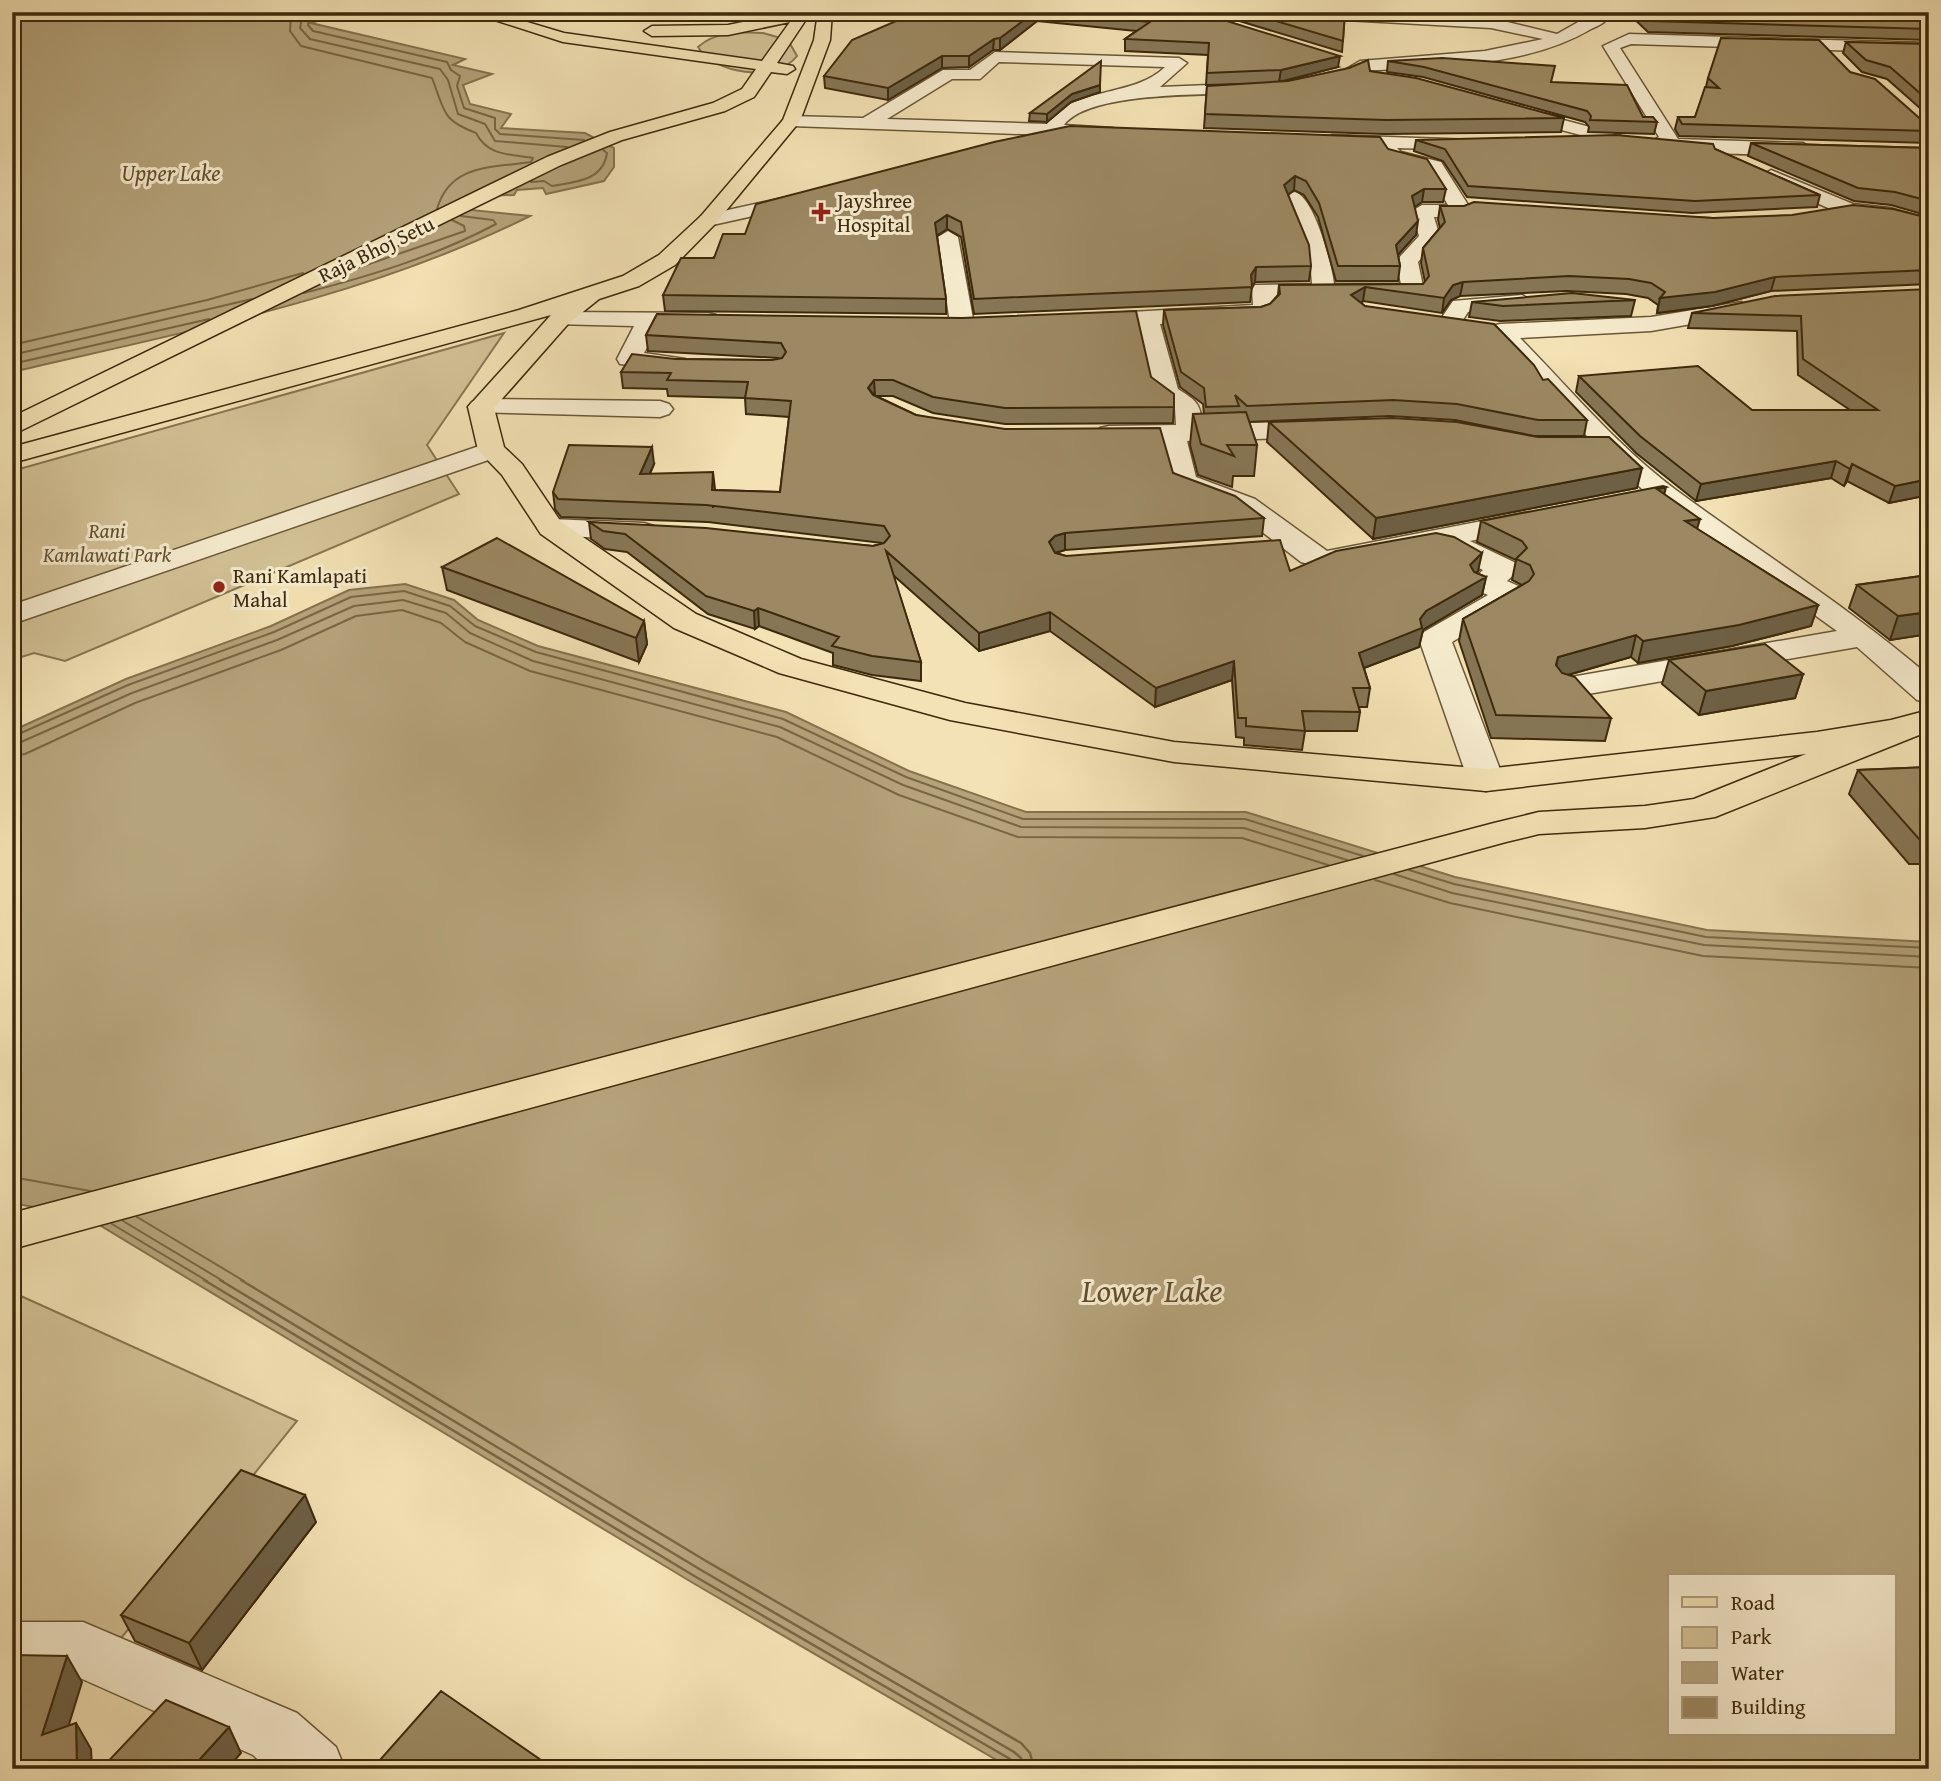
<svg xmlns="http://www.w3.org/2000/svg" width="1941" height="1781" font-family="'Gentium Book Plus',serif">
	<rect width="100%" height="100%" fill="#f3e2b5"/>
	<filter id="stains"><feTurbulence type="fractalNoise" baseFrequency=".00286" numOctaves="4"/><feColorMatrix values="0 0 0 0 .2 0 0 0 0 .09 0 0 0 0 .02 0 0 0 .5 -.17"/></filter>
	<radialGradient id="worn" r=".72"><stop offset=".6" stop-color="#630" stop-opacity="0"/><stop offset="1" stop-color="#630" stop-opacity=".3"/></radialGradient>
	<!-- green -->
	<path fill="#d4c398" stroke="#887652" stroke-width="2" d="M763,33L788,40L797,56C776,84 713,73 698,47C715,31 742,32 763,33Z
		M504,333L427,445L459,494L65,661L34,653L12,660V471Z
		M12,1292L297,1421L122,1637L12,1633Z"/>
	<!-- water -->
	<path fill="#b5a37b" stroke="#85724e" stroke-width="2" fill-rule="evenodd" d="M12,12H346L311,23L465,59L453,65L492,74L463,85L470,104L511,114L501,128L585,133L614,148V167L604,181L546,194L543,188L517,190L514,195L474,196L462,209L530,216C368,297 188,331 12,372Z
		M405,584L454,600L478,620L538,646L786,712L909,771L1026,812H1246L1455,877L1707,930L1929,942V1769H1012L693,1583L86,1217L12,1203V731L126,679L271,626L349,590ZM1670,1576H1894V1734H1670Z"/>
	<g fill="none" stroke-linecap="round" stroke-linejoin="round">
		<!-- shore-far1 -->
		<path stroke="#796643" stroke-width="2" d="M291,12L290,31L301,46L432,78C445,111 441,120 476,133C488,156 509,154 533,158L531,162C491,168 450,164 437,209
			M303,12L300,28L310,39L440,69L448,80L458,114L485,124L495,141L567,147
			M321,12L309,19L308,25L313,31L447,62L451,70L460,76L457,86L464,108L495,118V129L500,134L584,140
			M531,182L544,181L552,186C575,182 603,181 607,153L603,150
			M346,272L465,231L464,226L452,220
			M304,293C370,276 436,256 496,224L493,220L461,216
			M12,345L207,300L303,273
			M12,355L252,299
			M12,364L209,319
			M12,737L128,685L274,632L351,597L404,591L450,606L475,626L536,652L783,719L906,777L1023,819H1245L1363,856
			M12,746L132,693L277,640L354,606L403,600L446,613L470,633L533,661L780,727L903,785L1021,827L1244,828L1347,860
			M12,756L25,754L135,703L281,650L356,616L402,610L441,623L465,642L530,671L777,737L899,795L1018,837L1242,838L1328,865
			M1409,870L1454,884L1706,937L1929,948
			M1394,874L1452,893L1704,945L1929,957
			M1375,880L1450,903L1703,956L1929,968
			M12,1177L90,1191
			M137,1217L244,1281
			M123,1221L223,1281
			M112,1224L207,1281"/>
		<!-- shore -->
		<path stroke="#796643" stroke-width="2.5" d="M204,1280L696,1577L1010,1759L1014,1769
			M220,1280L701,1570L1014,1752L1021,1758L1023,1769
			M241,1280L706,1561L1021,1743L1030,1753L1034,1769"/>
		<defs>
			<path id="minor" d="M1106,12H1211C1193,28 1137,19 1113,16Z
				M1265,12H1367L1491,18L1557,34L1596,12H1610C1608,22 1600,25 1591,29C1525,68 1438,66 1364,71L1354,79L1319,86L1311,81L1313,77L1343,71L1360,61L1485,51L1543,39L1491,28L1272,16Z
				M1629,34L1929,43V53L1631,44L1620,48L1678,139L1803,143L1812,149L1803,155C1779,154 1663,156 1651,142L1659,137L1603,46Z
				M995,52L1179,58L1187,63L1160,87L1260,83L1268,88L1260,93C1217,95 1089,90 1064,125L1113,128L1116,132L1113,136L1107,137L791,126L782,121L791,116L863,118L943,70H970ZM999,62L1165,67C1132,99 1073,85 1047,124L887,119L952,79H980Z
				M1511,106L1620,135L1623,139L1614,144L1505,115L1502,111L1505,107Z
				M1332,135L1474,140L1476,144L1474,148L1467,150L1397,148L1401,152L1441,162L1472,211L1462,217H1434L1440,237L1418,262L1424,291L1421,296L1275,297L1276,307L1267,317L1259,319L1160,324L1178,389C1195,400 1201,403 1202,424L1321,421L1330,423L1334,429L1330,435L1321,437L1187,441L1196,477L1255,499L1327,551L1529,512L1539,515L1543,521L1539,527L1470,541L1516,563L1520,569L1507,581L1523,588L1527,594L1523,600L1452,642L1504,780L1499,788L1486,791L1473,788L1468,780L1419,639L1424,632L1488,595L1473,589L1469,583L1483,570L1437,548L1327,569L1301,562L1235,511L1173,488L1160,441L1100,440L1096,434L1100,428L1109,426L1176,425L1175,409L1153,393L1137,325H1079L1075,320L1079,315L1253,305L1252,290L1255,285L1312,284L1310,259L1285,198L1288,194L1295,192C1314,197 1332,264 1334,284H1401L1396,261L1419,236L1412,211L1422,205H1448L1427,170L1387,160L1381,151L1383,148L1326,145L1323,141Z
				M1771,170L1853,204L1890,208L1929,219V231L1889,220L1842,214L1764,180L1761,176Z
				M805,193L815,199L812,203L708,226L698,220L701,216Z
				M948,231L958,237L974,324L970,329H954L950,324L938,237Z
				M1522,295L1533,302L1530,307L1468,312L1458,328H1442L1438,323L1453,301Z
				M1741,302L1752,309L1749,314L1651,331L1520,338C1570,389 1618,447 1676,490C1760,552 1849,607 1929,676V703L1917,700L1857,647L1571,697L1559,694L1554,687L1559,680L1571,677L1837,631L1654,500L1603,453L1488,331L1492,326L1500,324L1651,317Z
				M560,312L708,313L716,315L720,320L716,325L658,327L644,353L685,359L688,364L685,369L676,371L620,364L617,359L634,326L552,324L548,319L552,314Z
				M481,399L660,401L669,404L673,409L669,414L660,417L472,412L468,407L472,402Z
				M491,442L500,444L504,450L500,456L12,624V605Z
				M551,519L644,523L654,526L658,532L654,538L644,541L541,534L537,528L541,522Z
				M12,1622H83L297,1713L336,1747L345,1769H268L253,1755L80,1678H12Z"/>
			<path id="major" d="M470,12H494L564,33L762,61L790,22L728,35L652,36L644,31L652,26L728,25L792,12H811L777,63L793,66L795,69L787,74L771,72L754,97L725,111L622,140L561,165L12,435V417L547,157L610,132L713,103L742,89L756,69L563,42Z
				M818,12H832L830,40L800,121L715,224L675,265L639,286L599,299L568,324L494,408L504,447L522,464L561,522L696,614L801,659L965,703L1174,742L1486,769L1817,732L1891,720L1929,710V731L1715,817L1645,828L1539,834L1506,842L12,1249V1213L1494,823L1539,812L1645,806L1694,799L1806,754L1486,791L1174,762L950,720L779,673L674,628L541,534L502,475L478,450L468,407L551,315L12,463V447L519,310L623,276L659,255L701,216L783,120L814,40Z"/>
		</defs>
		<!-- minor casing -->
		<use href="#minor" stroke="#6a5736" stroke-width="3"/>
		<!-- major casing -->
		<use href="#major" stroke="#3d290b" stroke-width="3"/>
		<!-- minor -->
		<use href="#minor" fill="#f7eccf" fill-rule="evenodd"/>
		<!-- major -->
		<use href="#major" fill="#f3e2b5" fill-rule="evenodd"/>
	</g>
	<!-- wall -->
	<path fill="#867655" stroke="#3d290b" stroke-width="2" d="M741,12H768L764,15Z
		M887,12H1153L1338,67L1284,81L1370,71L1564,118L1561,132L1384,134L1204,128L1207,86L1242,84L1206,85L1208,55L1125,51V39L1136,31L1037,21L1000,50H993L969,67L942,68L888,100L825,88L824,76L913,14Z
		M1213,12H1345L1342,52L1213,13Z
		M1612,12H1913L1915,14L1929,12V40L1648,32L1629,14Z
		M1846,42L1929,44V116L1887,79L1862,72L1843,53Z
		M1388,61L1551,82L1657,122L1654,134L1588,132L1589,127L1585,122L1423,77L1387,72Z
		M1850,72L1925,123L1929,124V143L1679,136L1675,129L1678,117H1695L1706,87L1708,78Z
		M1100,92L1071,102L1047,122L1029,121L1030,113Z
		M1416,140L1715,149L1820,195L1817,207L1692,213L1467,197L1443,161L1414,151Z
		M1751,143L1929,148V216L1891,205L1854,201L1748,156Z
		M1388,149L1446,189L1443,202H1422L1414,207L1416,235L1398,255L1400,266L1398,281H1336L1318,217L1304,195L1294,190L1288,195L1311,266L1309,281L1255,282L1252,287L1250,302L974,314L961,237L947,229L937,236L946,299V314L665,311L663,295L745,234Z
		M1440,206L1713,218H1929V284L1771,291L1712,306L1657,313L1658,305L1648,298L1626,294L1566,291L1460,296L1451,300L1442,313L1363,301L1361,303L1365,306L1543,380L1587,420L1584,436H1534L1455,420L1390,416L1249,422L1257,445L1254,476H1233L1232,487L1198,475L1190,445L1193,414H1204L1203,404L1180,387L1163,325L1164,310L1261,307L1270,304L1278,295L1279,285L1423,284L1425,282L1421,263L1423,248L1440,228L1438,220Z
		M1929,289V495L1889,503L1847,481L1844,486L1831,478L1696,501L1636,453L1576,392L1579,376L1752,410H1850L1798,375L1797,331L1688,328L1692,313Z
		M1635,300L1631,316L1500,321L1469,317L1472,302Z
		M657,314L1151,377L1174,407L1173,423L1005,424L933,413L893,396H876L916,415L1173,473L1264,518L1262,536L1065,550L1056,553L1066,556L1290,571H1478L1476,573L1486,577L1482,595L1423,630L1419,647L1364,668L1370,688L1367,707H1359L1360,712L1357,731H1305L1302,750L1244,745V738L1236,737L1232,680L1155,707L1050,631L979,651L893,575L921,662V681L872,675L833,665V653L759,626L755,629L708,614L627,552L605,549L591,539L589,522L873,546L882,543L708,522L561,517L555,509L553,492L654,464L650,474L715,490L780,492L789,417L746,414L745,398L668,396L667,389L623,388L621,372L675,359L772,360L779,358L648,351L646,335Z
		M1269,422L1637,488L1373,539L1267,442Z
		M1664,494L1697,529L1818,605L1811,626L1732,646L1638,663L1631,657L1568,675L1611,718L1605,741L1491,738L1459,641L1463,619L1522,585L1512,580L1516,560L1477,542L1481,521Z
		M442,567L644,621L647,644L639,662L447,590Z
		M1929,575V634L1890,640L1849,608L1857,585Z
		M1669,660L1803,674L1795,698L1699,715L1662,684Z
		M1929,767V864H1909L1849,794L1858,770Z
		M316,1522L202,1670L135,1641L121,1615Z"/>
	<!-- shaded-wall -->
	<path fill="#6d6045" stroke="#3d290b" stroke-width="2" d="M1035,12H1037V21L1000,50V38Z
		M994,39L993,50L969,67V56Z
		M942,56V68L888,100V88Z
		M1340,56L1338,67L1279,82L1281,70Z
		M1100,85V92L1071,102L1047,122V114L1072,94Z
		M1295,176L1294,190L1283,199L1284,185Z
		M1424,189L1422,202L1410,210L1412,196Z
		M947,215V229L935,237V223Z
		M1418,221L1416,235L1394,259L1396,245Z
		M1256,267L1255,282L1251,287V275Z
		M1775,277L1771,291L1712,306L1657,313L1660,298Z
		M1463,282L1460,296L1451,300L1442,313L1444,298L1453,285Z
		M1365,287L1363,301L1350,310L1351,295Z
		M874,380L875,396L868,388Z
		M652,447L654,464L642,491L640,474Z
		M1836,461L1831,478L1696,501L1701,484Z
		M1852,464L1847,481L1844,486L1850,469Z
		M1642,468L1637,488L1373,539L1376,518Z
		M713,472L715,489L713,508L712,490Z
		M1929,479V495L1889,503L1895,486Z
		M1666,487L1661,508L1657,489Z
		M1700,519L1694,539L1685,521Z
		M1065,533V550L1054,553L1049,542L1055,536Z
		M1482,553L1478,571L1466,583L1470,565Z
		M1486,577L1482,595L1423,630L1419,647L1356,671L1359,653L1420,619L1426,611Z
		M1818,605L1811,626L1732,646L1638,663L1643,641Z
		M758,608L759,626L755,629L754,611Z
		M1050,612V631L979,651V633Z
		M1929,612V634L1890,640L1898,616Z
		M644,621L647,644L639,662L636,638Z
		M1636,635L1631,657L1553,679L1558,657Z
		M1234,661L1232,680L1155,707L1156,688Z
		M1803,674L1795,698L1699,715L1706,691Z
		M305,1495L316,1522L202,1670L189,1643Z
		M67,1656L82,1682L58,1760L42,1735Z
		M76,1723L91,1749L92,1769H77Z
		M229,1727L241,1753L227,1769H191Z"/>
	<!-- building -->
	<path fill="#9c8963" stroke="#3d290b" stroke-width="2" d="M917,12H1035L1000,38L994,39L969,56H942L888,88L824,76L852,40Z
		M1053,12H1153L1166,14L1176,12H1198L1340,56L1281,70L1207,73L1209,43L1125,39L1150,22Z
		M1246,12H1345L1343,41Z
		M1641,12H1913L1915,14L1917,12H1929V29L1650,21Z
		M1721,38L1819,40L1850,72L1875,79L1925,123L1929,124V131L1682,124L1678,117H1695L1705,87L1719,88L1708,78Z
		M1846,42L1929,44V101L1890,67L1866,60Z
		M1442,58L1555,66L1551,82L1627,85L1643,117H1653L1657,122L1590,120L1591,116L1587,111L1424,67L1388,61Z
		M1368,60L1370,71L1416,78L1564,118L1386,120L1205,114L1207,86L1288,81L1349,68Z
		M1101,61L1100,85L1072,94L1047,114L1030,113Z
		M1070,126L1380,137L1388,149L1427,159L1446,189H1424L1412,196L1418,221L1396,245L1400,266H1338L1319,203L1306,181L1295,176L1284,185L1309,245L1311,266L1256,267L1251,275L1252,287L974,299L961,222L947,215L935,223L946,299L663,295L681,258H714L723,234H745L756,204L994,142Z
		M1616,135L1713,144L1715,149L1820,195L1695,201L1468,186L1445,149L1416,140Z
		M1751,143L1929,148V201L1895,192L1858,188Z
		M1474,202L1713,218L1792,215L1853,205L1893,209L1929,218V270L1775,277L1715,292L1660,298L1665,292L1651,283L1629,279L1569,276L1463,282L1453,285L1444,298L1365,287L1351,295L1365,306L1494,324L1534,365L1543,380L1548,379L1587,420H1538L1457,404L1393,400L1247,406L1235,395L1239,406L1206,407L1204,388L1181,372L1164,310L1261,307L1270,304L1280,294L1279,285L1423,284L1429,276L1423,248L1445,222L1440,206H1464Z
		M1929,289V479L1895,486L1852,464L1850,469L1836,461L1701,484L1640,436L1579,376L1698,366L1752,410H1878L1803,359L1801,316L1692,313L1775,296Z
		M1572,293L1635,300L1503,306L1472,302Z
		M1136,311L1151,377L1174,394V407L1005,408L933,397L893,380H874L868,388L873,395L916,415L1005,429L1160,428L1173,473L1235,496L1264,518L1065,533L1055,536L1049,542L1055,553L1066,556L1280,540L1290,571L1336,551L1436,533L1454,537L1482,553L1470,565L1474,572L1486,577L1426,611L1420,619L1422,628L1359,653L1370,688H1353L1360,712L1302,711L1305,731L1246,726V718H1238L1234,661L1156,688L1050,612L979,633L886,551L921,662L872,656L832,646L839,637L758,608L754,611L706,596L625,534L603,531L589,522L706,528L873,546L884,543L890,536L884,526L706,505L558,499L553,492L569,445L652,447L640,474L713,472L712,490L780,492L791,401L745,398L748,382L667,380L671,373L621,372L632,354L675,359L772,360L782,358L786,352L781,343L646,335L657,314L962,318Z
		M1246,412L1257,445H1227L1234,456L1201,444L1193,414Z
		M1393,418L1457,422L1538,437H1609L1642,468L1376,518L1269,422Z
		M1663,486L1666,487L1657,489L1700,519L1685,521L1818,605L1739,625L1643,641L1636,635L1558,657L1556,665L1562,673L1575,677L1611,718L1496,715L1463,619L1529,581L1534,574L1530,565L1516,559L1527,548L1522,541L1481,521Z
		M497,538L644,621L636,638L442,567Z
		M1929,575V612L1898,616L1857,585Z
		M1765,644L1803,674L1706,691L1669,660Z
		M1929,767V839H1919L1858,770Z
		M241,1470L305,1495L189,1643L121,1615Z
		M12,1655L67,1656L42,1735L76,1723L77,1769H12Z
		M441,1691L554,1769H372Z
		M166,1700L229,1727L191,1769H101Z"/>
	<!-- markers -->
	<g fill="#8f2418" stroke="#f7eccf" stroke-width="2.5">
		<path d="M817.5 201.5h7v7h7v7h-7v7h-7v-7h-7v-7h7z"/>
		<circle cx="219" cy="587" r="7"/>
	</g>
	<g text-anchor="middle" dominant-baseline="central" stroke-width="6" stroke-linejoin="round" paint-order="stroke">
		<!-- far-poi labels -->
		<g font-size="21" fill="#3d290b" stroke="#f7eccf" text-anchor="start">
			<text x="837" y="200">Jayshree<tspan x="837" dy="24">Hospital</tspan></text>
			<text x="233" y="575">Rani Kamlapati<tspan x="233" dy="24">Mahal</tspan></text>
		</g>
		<!-- far-street labels -->
		<g font-size="21" fill="#3d290b" stroke="#f7eccf">
			<text transform="translate(376 249) rotate(-26)">Raja Bhoj Setu</text>
		</g>
		<!-- far-park labels -->
		<g font-size="21" font-style="italic" fill="#63502e" stroke="#f7eccf">
			<text x="107" y="530">Rani<tspan x="107" dy="24">Kamlawati Park</tspan></text>
		</g>
		<!-- far-water labels -->
		<g font-size="23" font-style="italic" fill="#614e2d" stroke="#f7eccf">
			<text x="171" y="172">Upper Lake</text>
		</g>
		<!-- near-water labels -->
		<g font-size="33" font-style="italic" fill="#614e2d" stroke="#f7eccf">
			<text x="1152" y="1290">Lower Lake</text>
		</g>
	</g>
	<!-- margin -->
	<rect width="1941" height="1781" fill="none" stroke="#f3e2b5" stroke-width="42"/>
	<rect x="14" y="14" width="1913" height="1753" fill="none" stroke="#3d290b" stroke-width="3.5"/>
	<rect x="21" y="21" width="1899" height="1739" fill="none" stroke="#3d290b" stroke-width="2"/>
	<!-- legend -->
	<rect x="1668" y="1574" width="228" height="161" fill="#f7eccf" stroke="#ad9e81" stroke-width="2"/>
	<rect x="1682" y="1597" width="35" height="10" fill="#f3e2b5" stroke="#ad9e81" stroke-width="2"/>
	<text x="1731" y="1610" font-size="21" fill="#3d290b">Road</text>
	<rect x="1682" y="1627" width="35" height="21" fill="#d4c398" stroke="#ad9e81" stroke-width="2"/>
	<text x="1731" y="1644" font-size="21" fill="#3d290b">Park</text>
	<rect x="1682" y="1662" width="35" height="21" fill="#b5a37b" stroke="#ad9e81" stroke-width="2"/>
	<text x="1731" y="1680" font-size="21" fill="#3d290b">Water</text>
	<rect x="1682" y="1697" width="35" height="21" fill="#9c8963" stroke="#ad9e81" stroke-width="2"/>
	<text x="1731" y="1714" font-size="21" fill="#3d290b">Building</text>
	<rect width="100%" height="100%" filter="url(#stains)"/>
	<rect width="100%" height="100%" fill="url(#worn)"/>
</svg>
